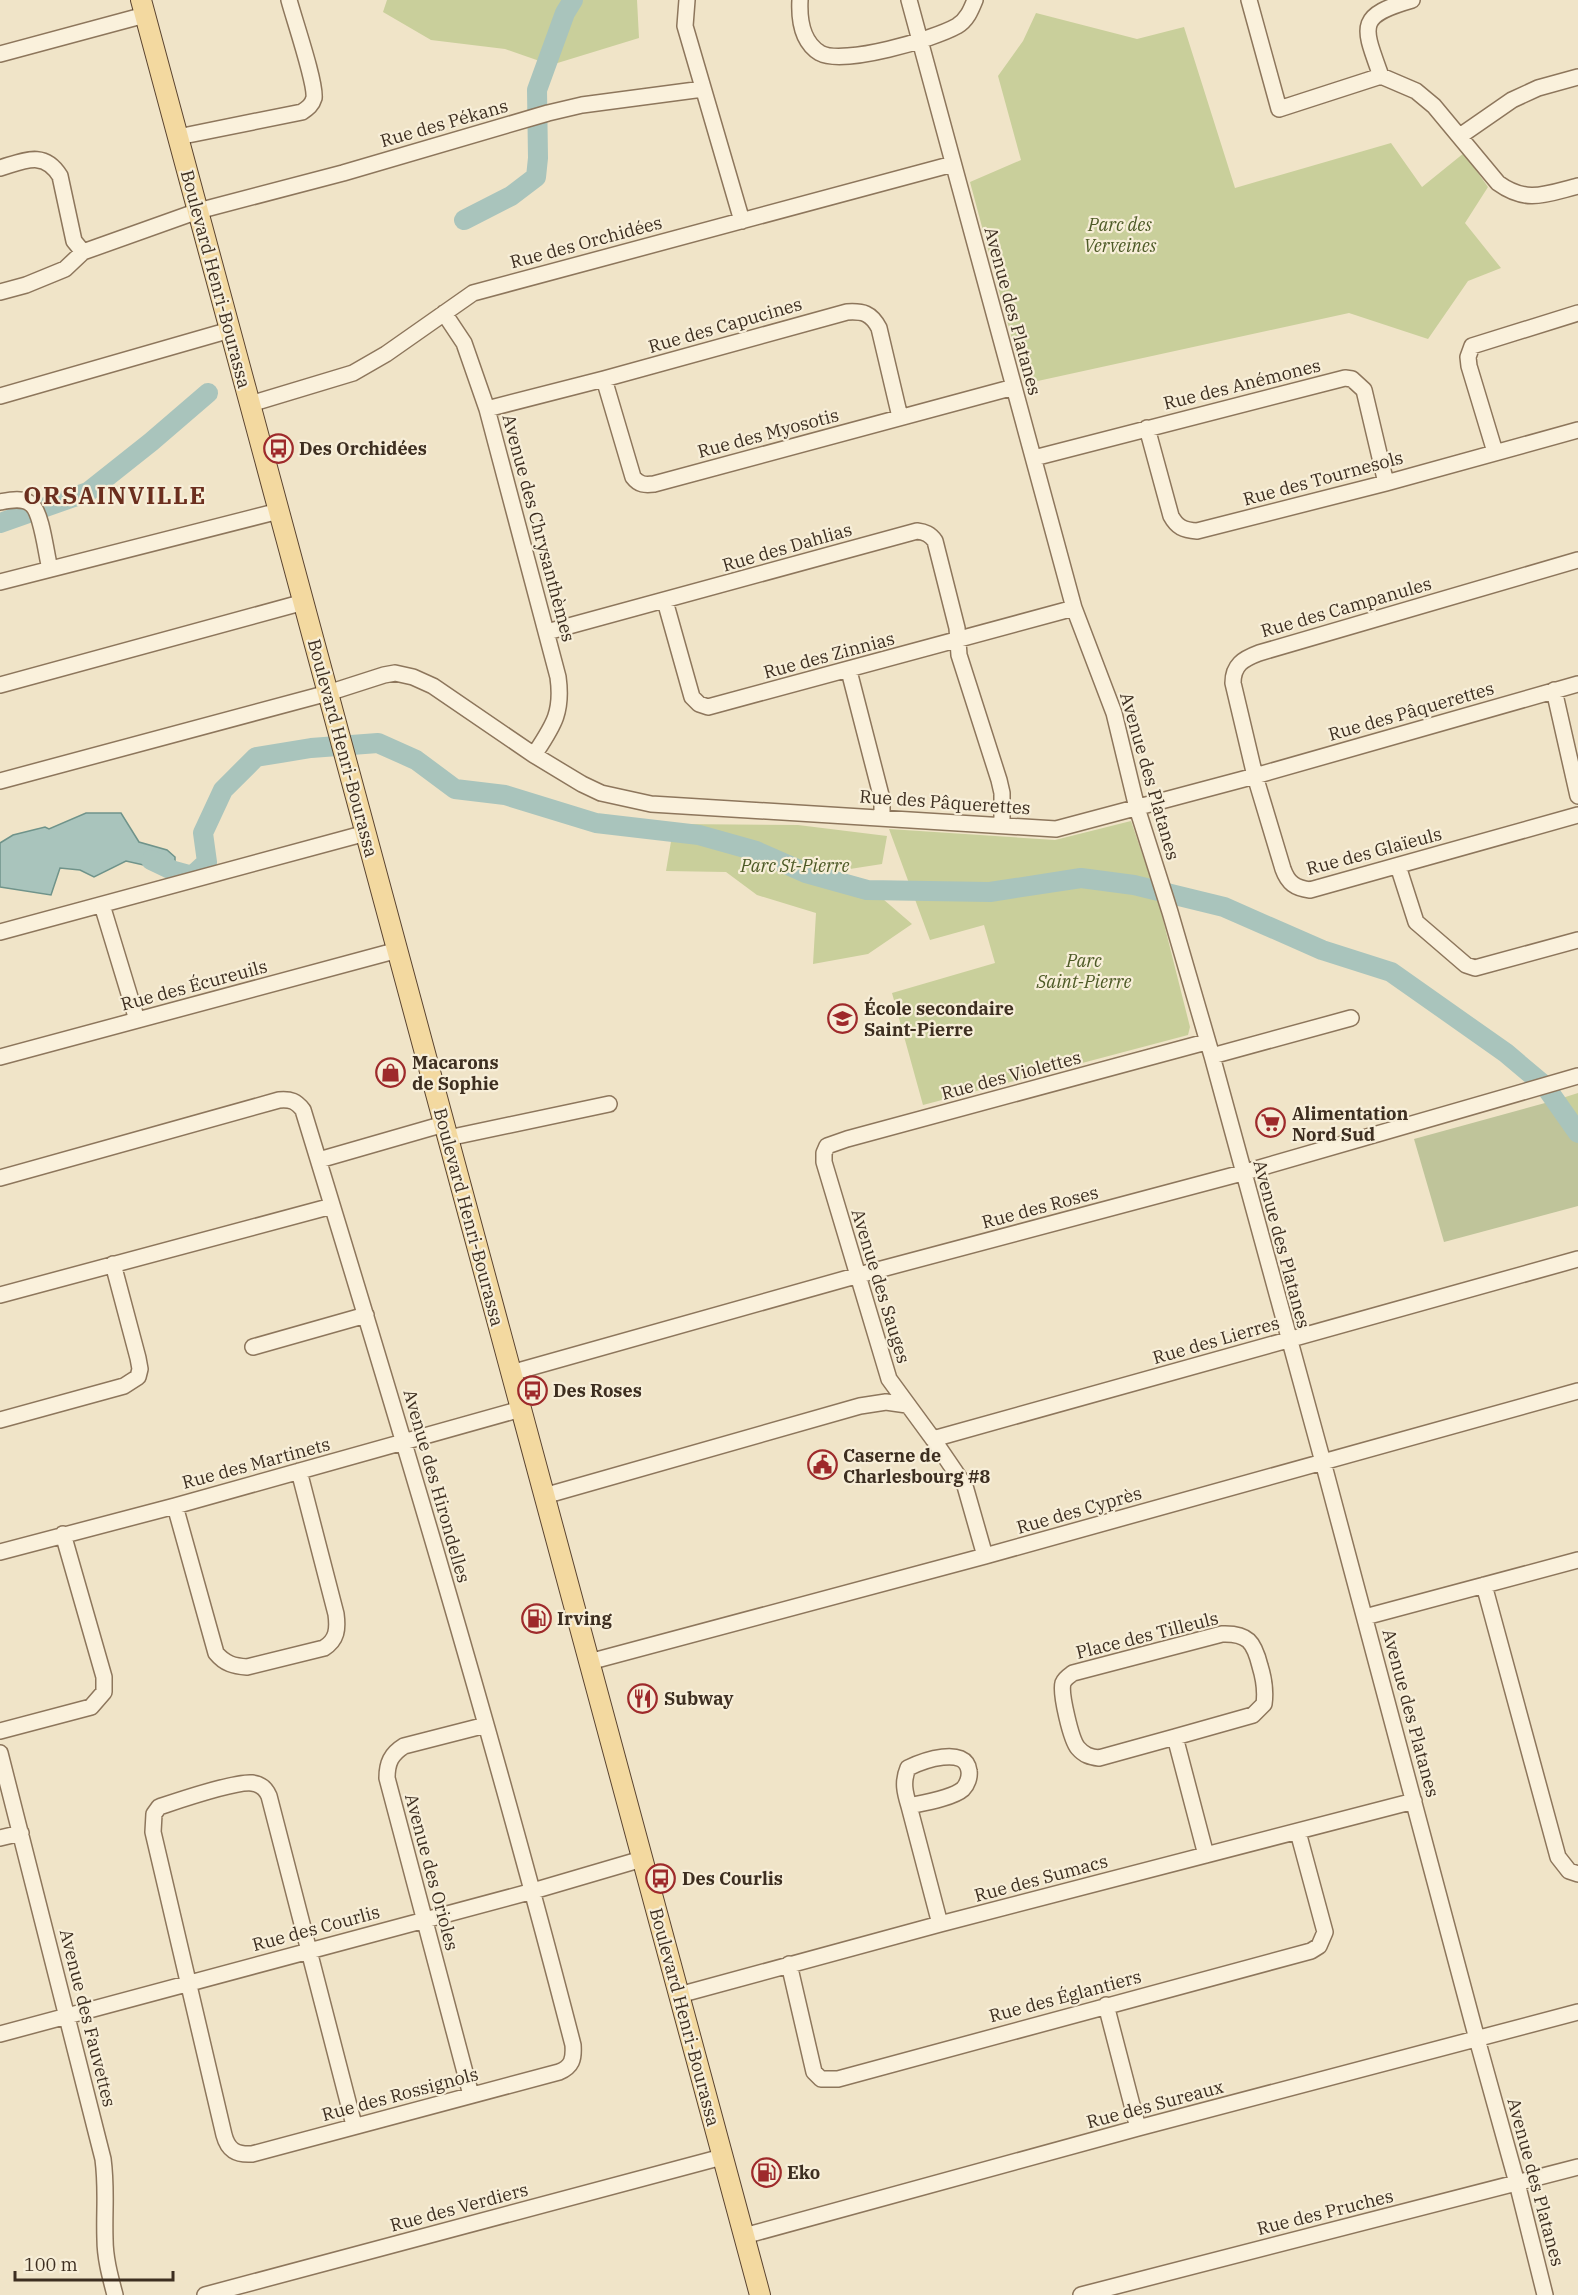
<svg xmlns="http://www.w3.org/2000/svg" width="1578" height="2295" font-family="'IBM Plex Serif',serif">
	<rect width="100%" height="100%" fill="#f0e4c8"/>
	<!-- green -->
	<path fill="#c9cf9b" d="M387,0H637L639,38L551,65L505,49L431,40L383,12Z
		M1036,13L1137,39L1184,27L1235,188L1391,143L1422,187L1464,153L1488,187L1465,223L1501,268L1468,281L1428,339L1349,313L1024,384L970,182L1021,160L998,76L1023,41Z
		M1131,821L1158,900L1190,1027L1188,1035L923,1105L892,993L995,963L984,925L930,940L889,829L1055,840Z
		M674,824L798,825L887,836L882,864L837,871L869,887L912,924L868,954L813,964L816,913L757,895L726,872L666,871Z
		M1578,1093V1133L1556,1100Z"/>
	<!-- cemetery -->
	<path fill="#bfc49a" d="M1556,1100L1578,1133V1206L1444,1242L1414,1139Z"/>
	<!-- water -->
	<path fill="#a9c4bc" stroke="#6f938a" stroke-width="1.5" d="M86,813H121L139,842L167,850L175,857V872L126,861L94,877L80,870L60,868L51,895L0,887V843L13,835L45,827L49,829Z"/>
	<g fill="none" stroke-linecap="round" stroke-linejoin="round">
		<!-- river -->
		<path stroke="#a9c4bc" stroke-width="20" d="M464,220L511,196L536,177L538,158L537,90L565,13L573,0
			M0,523L88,492L151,442L208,393
			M151,860L174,871L192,876L207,862L203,833L223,790L256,757L311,748L378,743L416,760L455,789L505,795L596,823L699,835L756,851L806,873L867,890L990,892L1081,878L1134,885L1224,907L1322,950L1391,972L1506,1053L1545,1086L1578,1133"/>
		<defs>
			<path id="minor" d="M687,0L685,26L742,221
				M800,0C799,19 802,42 820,53C843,66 934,39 957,26C967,20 971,10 975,0
				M909,0L1074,608L1114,713L1137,808L1170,912L1212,1056L1323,1462L1477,2039L1517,2183L1545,2295
				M1249,0L1279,109L1381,76L1416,91L1434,106L1498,183C1527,204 1546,194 1578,186
				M0,54L145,15
				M1381,76C1363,26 1356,16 1412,0
				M1460,136L1512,100L1538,88L1578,77
				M178,137L302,112C308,108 312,105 314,98C316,83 294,19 289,0
				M0,168C24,161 44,150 60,176L74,241L83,252
				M0,292L26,285L65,269L83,252L198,211L343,173L548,113L582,105L703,89
				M444,313L464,343L487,409L558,677C563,713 553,726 534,755
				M604,379L633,477C639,485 645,485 654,484L1014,387
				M0,396L230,330
				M250,404L353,373L386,354L473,293L953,164
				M487,409L604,379L847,312C863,311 871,313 879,328L900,417
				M1147,428L1171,516C1177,527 1183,530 1197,531L1386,483L1578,430
				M1495,452L1469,366L1468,357L1472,346L1578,313
				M1034,458L1345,378L1352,379L1364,390L1386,483
				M0,502C10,500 24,497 32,505C42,514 46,554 50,569
				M1578,560L1259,653C1243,659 1233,665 1233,683L1255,776L1283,869C1288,883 1295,888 1310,890L1578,815
				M0,582L279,511
				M665,601L692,697L699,704L708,707L1074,608
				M547,632L917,531C925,532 930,534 935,541L957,628L959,655L999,780L1002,793V825
				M849,671L882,799V817
				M0,685L304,602
				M1554,690L1578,796
				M0,781L328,693L384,675L395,673L413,677L433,686L534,755L582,784L601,793L651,804L1056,829L1255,776L1578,684
				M1398,866L1416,922L1466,965L1475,968L1578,940
				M102,905L137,1020
				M0,932L366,833
				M1212,1056L1351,1018
				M0,1057L398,950
				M448,1138L609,1104
				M319,1160L444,1124
				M0,1178L279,1100C291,1099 296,1101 303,1110C398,1420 492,1731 573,2045C574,2059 572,2067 559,2072L252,2154C236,2155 228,2150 224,2135L153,1832L154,1814L159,1807C177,1801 235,1781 252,1783C261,1784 266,1789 269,1796L354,2125
				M0,1295L332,1206
				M253,1347L366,1315
				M511,1373L859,1275L1242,1173L1578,1076
				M0,1420L124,1386L138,1377L140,1369L138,1358L113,1264
				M933,1439L1578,1259
				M544,1496L860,1406L886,1402L907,1405
				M175,1506L216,1653C225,1664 234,1666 247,1667L324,1648C337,1640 338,1629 336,1614L299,1471
				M0,1552L175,1506L521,1409
				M985,1556L965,1486L933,1439L889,1379L824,1162V1153L827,1146L847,1139L1206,1042
				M1484,1585L1558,1857L1569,1871L1578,1874
				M1365,1617L1578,1560
				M589,1662L985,1556L1578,1391
				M0,1731L91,1707L104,1692V1677L63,1534
				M1175,1737L1099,1758C1090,1757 1084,1755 1078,1748C1071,1740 1060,1693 1063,1683C1065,1678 1069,1676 1073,1673L1222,1634C1248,1633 1254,1642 1260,1666C1264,1679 1266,1690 1264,1704L1253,1715L1175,1737L1206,1855
				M0,1753L103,2159C107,2189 104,2210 105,2239C105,2258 110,2276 115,2295
				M909,1806C905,1793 902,1782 908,1768C922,1761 966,1745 969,1771C970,1777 967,1785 963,1789C953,1798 923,1803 909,1806L940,1924
				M0,1838L21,1833
				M789,1964L814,2072L821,2079H838L1311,1951L1319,1946L1325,1932L1298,1832
				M679,1995L940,1924L1414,1801
				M1106,2005L1138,2128
				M0,2034L533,1891L642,1859
				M471,2095L387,1778C387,1763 391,1754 404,1746L486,1725
				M744,2236L1138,2128L1578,2012
				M205,2295L722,2157
				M1081,2295L1578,2167"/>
			<path id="major" d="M141,0L760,2295"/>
		</defs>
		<!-- minor casing -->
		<use href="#minor" stroke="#8d765c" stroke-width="18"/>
		<!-- major casing -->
		<use href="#major" stroke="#5b4430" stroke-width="22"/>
		<!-- minor -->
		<use href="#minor" stroke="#faf1dc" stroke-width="15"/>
		<!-- major -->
		<use href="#major" stroke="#f3d9a0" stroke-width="20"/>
	</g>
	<!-- icons -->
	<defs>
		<symbol id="bus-ring" viewBox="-11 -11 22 22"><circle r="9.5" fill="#f7eed8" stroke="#9e2a2b" stroke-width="1.5"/><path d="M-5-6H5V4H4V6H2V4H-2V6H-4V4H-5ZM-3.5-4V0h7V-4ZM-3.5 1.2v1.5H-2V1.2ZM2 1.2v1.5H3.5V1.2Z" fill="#9e2a2b"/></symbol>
		<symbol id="school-ring" viewBox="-11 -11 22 22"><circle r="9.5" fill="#f7eed8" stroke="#9e2a2b" stroke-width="1.5"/><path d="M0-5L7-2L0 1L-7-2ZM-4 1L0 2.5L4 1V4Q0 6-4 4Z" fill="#9e2a2b"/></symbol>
		<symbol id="shop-ring" viewBox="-11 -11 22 22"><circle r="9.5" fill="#f7eed8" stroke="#9e2a2b" stroke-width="1.5"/><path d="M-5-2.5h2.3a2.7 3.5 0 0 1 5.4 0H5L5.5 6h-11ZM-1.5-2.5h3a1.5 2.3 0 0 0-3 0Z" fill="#9e2a2b"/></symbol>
		<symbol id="supermarket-ring" viewBox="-11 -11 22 22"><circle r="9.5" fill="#f7eed8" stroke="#9e2a2b" stroke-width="1.5"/><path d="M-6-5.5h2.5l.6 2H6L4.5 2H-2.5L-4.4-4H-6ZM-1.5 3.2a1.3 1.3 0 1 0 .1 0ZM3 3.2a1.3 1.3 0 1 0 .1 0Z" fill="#9e2a2b"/></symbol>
		<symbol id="civic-ring" viewBox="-11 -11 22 22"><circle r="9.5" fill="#f7eed8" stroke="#9e2a2b" stroke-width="1.5"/><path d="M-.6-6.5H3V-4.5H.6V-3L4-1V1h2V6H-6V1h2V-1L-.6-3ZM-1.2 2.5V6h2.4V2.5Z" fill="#9e2a2b"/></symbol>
		<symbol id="fuel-ring" viewBox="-11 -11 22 22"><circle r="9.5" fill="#f7eed8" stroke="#9e2a2b" stroke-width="1.5"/><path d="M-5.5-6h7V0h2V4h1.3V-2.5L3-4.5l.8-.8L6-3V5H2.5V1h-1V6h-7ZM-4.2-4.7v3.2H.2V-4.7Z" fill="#9e2a2b"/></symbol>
		<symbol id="restaurant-ring" viewBox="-11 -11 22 22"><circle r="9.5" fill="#f7eed8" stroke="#9e2a2b" stroke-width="1.5"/><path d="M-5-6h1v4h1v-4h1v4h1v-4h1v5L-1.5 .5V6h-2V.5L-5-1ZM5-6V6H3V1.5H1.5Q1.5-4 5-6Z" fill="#9e2a2b"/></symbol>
	</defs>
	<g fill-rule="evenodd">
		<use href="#bus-ring" x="262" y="432" width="33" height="33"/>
		<use href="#school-ring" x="826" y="1002" width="33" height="33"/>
		<use href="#shop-ring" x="374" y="1056" width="33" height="33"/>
		<use href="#supermarket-ring" x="1254" y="1106" width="33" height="33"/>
		<use href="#bus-ring" x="516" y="1374" width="33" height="33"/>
		<use href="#civic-ring" x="806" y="1448" width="33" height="33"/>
		<use href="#fuel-ring" x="520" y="1602" width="33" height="33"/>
		<use href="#restaurant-ring" x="626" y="1682" width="33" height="33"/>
		<use href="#bus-ring" x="644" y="1862" width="33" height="33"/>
		<use href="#fuel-ring" x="750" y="2156" width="33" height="33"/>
	</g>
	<g text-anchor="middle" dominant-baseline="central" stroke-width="4.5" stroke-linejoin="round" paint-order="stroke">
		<!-- street labels -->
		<g font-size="18" fill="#3d2e20" stroke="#f7eed8">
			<text transform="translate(444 123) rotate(-16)">Rue des Pékans</text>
			<text transform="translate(586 242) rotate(-15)">Rue des Orchidées</text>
			<text transform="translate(216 279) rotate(75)">Boulevard Henri-Bourassa</text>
			<text transform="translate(1013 311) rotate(75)">Avenue des Platanes</text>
			<text transform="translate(725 325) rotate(-16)">Rue des Capucines</text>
			<text transform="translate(1242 384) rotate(-14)">Rue des Anémones</text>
			<text transform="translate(768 433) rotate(-15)">Rue des Myosotis</text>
			<text transform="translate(1323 478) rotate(-15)">Rue des Tournesols</text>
			<text transform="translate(539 528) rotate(75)">Avenue des Chrysanthèmes</text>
			<text transform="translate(787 547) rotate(-16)">Rue des Dahlias</text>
			<text transform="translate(1346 607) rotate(-16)">Rue des Campanules</text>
			<text transform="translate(829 655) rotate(-15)">Rue des Zinnias</text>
			<text transform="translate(1411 711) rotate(-16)">Rue des Pâquerettes</text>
			<text transform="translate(343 748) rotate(75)">Boulevard Henri-Bourassa</text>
			<text transform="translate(1150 776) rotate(74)">Avenue des Platanes</text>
			<text transform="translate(945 802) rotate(4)">Rue des Pâquerettes</text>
			<text transform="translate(1374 851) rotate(-15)">Rue des Glaïeuls</text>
			<text transform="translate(194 985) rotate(-15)">Rue des Écureuils</text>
			<text transform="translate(1011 1075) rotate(-15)">Rue des Violettes</text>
			<text transform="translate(1040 1207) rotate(-15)">Rue des Roses</text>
			<text transform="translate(469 1217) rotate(75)">Boulevard Henri-Bourassa</text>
			<text transform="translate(1282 1244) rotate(75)">Avenue des Platanes</text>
			<text transform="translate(881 1286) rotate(73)">Avenue des Sauges</text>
			<text transform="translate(1216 1340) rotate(-16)">Rue des Lierres</text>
			<text transform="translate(256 1463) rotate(-15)">Rue des Martinets</text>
			<text transform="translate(437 1486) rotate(74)">Avenue des Hirondelles</text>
			<text transform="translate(1079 1510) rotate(-16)">Rue des Cyprès</text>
			<text transform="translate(1147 1635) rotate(-14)">Place des Tilleuls</text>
			<text transform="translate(1411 1713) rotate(75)">Avenue des Platanes</text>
			<text transform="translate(432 1872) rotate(75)">Avenue des Orioles</text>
			<text transform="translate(1041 1878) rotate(-15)">Rue des Sumacs</text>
			<text transform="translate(316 1928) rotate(-15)">Rue des Courlis</text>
			<text transform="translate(1065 1996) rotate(-15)">Rue des Églantiers</text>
			<text transform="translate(685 2017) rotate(75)">Boulevard Henri-Bourassa</text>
			<text transform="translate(88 2018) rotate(76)">Avenue des Fauvettes</text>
			<text transform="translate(400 2094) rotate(-15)">Rue des Rossignols</text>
			<text transform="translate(1155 2104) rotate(-15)">Rue des Sureaux</text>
			<text transform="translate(1536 2182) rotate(75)">Avenue des Platanes</text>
			<text transform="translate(459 2207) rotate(-15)">Rue des Verdiers</text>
			<text transform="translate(1325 2212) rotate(-14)">Rue des Pruches</text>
		</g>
		<!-- park labels -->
		<g font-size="18" font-style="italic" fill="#4d5a26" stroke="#f7eed8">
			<text x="1120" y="224">Parc des<tspan x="1120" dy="21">Verveines</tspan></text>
			<text x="795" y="865">Parc St-Pierre</text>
			<text x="1084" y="960">Parc<tspan x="1084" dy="21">Saint-Pierre</tspan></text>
		</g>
		<!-- poi labels -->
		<g font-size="18" font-weight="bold" fill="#3d2e20" stroke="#f7eed8" text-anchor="start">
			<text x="299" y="448">Des Orchidées</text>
			<text x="864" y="1008">École secondaire<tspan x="864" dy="21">Saint-Pierre</tspan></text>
			<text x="412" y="1062">Macarons<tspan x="412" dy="21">de Sophie</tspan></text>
			<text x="1292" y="1113">Alimentation<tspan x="1292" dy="21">Nord Sud</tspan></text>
			<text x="553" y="1390">Des Roses</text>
			<text x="843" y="1455">Caserne de<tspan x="843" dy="21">Charlesbourg #8</tspan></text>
			<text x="557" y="1618">Irving</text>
			<text x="664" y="1698">Subway</text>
			<text x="682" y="1878">Des Courlis</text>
			<text x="787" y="2172">Eko</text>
		</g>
		<!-- district labels -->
		<g font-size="24" font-weight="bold" letter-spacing="1.5" fill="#6b2e1e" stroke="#f7eed8">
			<text x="115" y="495">ORSAINVILLE</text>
		</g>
	</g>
	<!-- scale -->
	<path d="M15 2271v9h158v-9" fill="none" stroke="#3d2e20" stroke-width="3"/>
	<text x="24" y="2271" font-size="18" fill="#3d2e20" stroke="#f7eed8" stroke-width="4.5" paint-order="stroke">100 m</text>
</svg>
